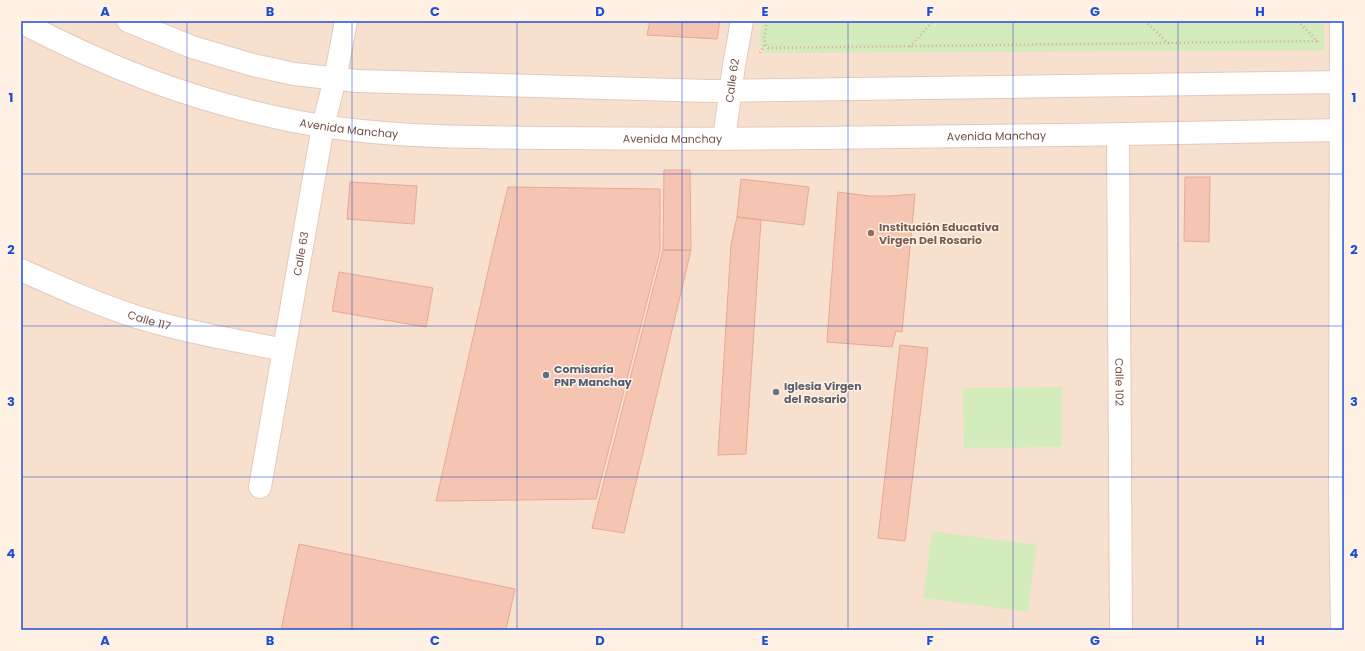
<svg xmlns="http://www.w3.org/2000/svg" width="1365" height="651" font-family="Poppins,sans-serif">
	<rect width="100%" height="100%" fill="#feeddd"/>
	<!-- residential -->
	<path fill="#f8e0ce" d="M21,21H1344V630H21Z"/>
	<!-- green -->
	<path fill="#d4ecbb" d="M762,21H1324V50L764,53L759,42Z
		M1062,387V447L964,448L963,388Z
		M932,531L1037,545L1028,612L923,598Z"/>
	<!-- building -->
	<path fill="#f5c5b2" stroke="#e9a891" d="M650,21H720L717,39L647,35Z
		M664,170H690L691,250H663Z
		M1185,177H1210L1209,242L1184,241Z
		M741,179L809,187L804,225L737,217Z
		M350,182L417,186L414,224L347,219Z
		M508,187L660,189V251L596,499L436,501L493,249Z
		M838,192L869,196H890L915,194L902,332L896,331L892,347L827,342Z
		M737,217L761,220L746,454L718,455L731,244Z
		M663,250H691L624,533L592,528Z
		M339,272L433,288L426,327L332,311Z
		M900,345L928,348L905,541L878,538Z
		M299,544L515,589L506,630H281Z"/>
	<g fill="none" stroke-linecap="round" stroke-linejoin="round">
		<defs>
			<g id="minor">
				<path id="s1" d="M1118,135L1121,630"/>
				<path id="s2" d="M724,139L734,65L742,21"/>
				<path id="s3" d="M21,270C59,287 97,304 137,317C185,332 235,340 284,350"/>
				<path id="s4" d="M260,487L323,126L335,79L346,21"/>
			</g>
			<g id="tertiary">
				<path d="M128,21L192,47L253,65L294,74L357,81L710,91L1344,82"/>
				<path d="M1341,21L1340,492L1342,630"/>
				<path id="s5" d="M21,22C105,66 186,98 279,118C370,138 463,137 555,138C642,139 730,139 818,138C993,136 1169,134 1344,130"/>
			</g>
		</defs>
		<!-- minor casing -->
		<use href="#minor" stroke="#e4c9bc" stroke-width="24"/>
		<!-- tertiary casing -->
		<use href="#tertiary" stroke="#e4c9bc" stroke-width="24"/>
		<!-- path -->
		<path stroke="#d9a896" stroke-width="2.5" stroke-dasharray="1 3" stroke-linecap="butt" d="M767,21L764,40L768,48L1319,41
			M895,21H903
			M1145,21L1169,44
			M1298,21L1318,42
			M910,47L933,21
			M760,53L765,44"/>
		<!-- minor -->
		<use href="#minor" stroke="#fff" stroke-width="22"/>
		<!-- tertiary -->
		<use href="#tertiary" stroke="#fff" stroke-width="22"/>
	</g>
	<!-- grid -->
	<path fill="none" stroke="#1d4ed8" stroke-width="1" stroke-opacity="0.55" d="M187,21V630M352,21V630M517,21V630M682,21V630M848,21V630M1013,21V630M1178,21V630M21,174H1344M21,326H1344M21,477H1344"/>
	<!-- markers -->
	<circle fill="#8d6e63" stroke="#fff1e4" stroke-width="1.5" cx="871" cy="233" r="4"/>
	<circle fill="#5c6f8a" stroke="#fff1e4" stroke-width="1.5" cx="546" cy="375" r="4"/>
	<circle fill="#6b7280" stroke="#fff1e4" stroke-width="1.5" cx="776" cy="392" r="4"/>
	<g text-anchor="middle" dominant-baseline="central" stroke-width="3" stroke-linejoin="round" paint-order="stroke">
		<!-- street labels -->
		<g font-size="11" fill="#754f44" stroke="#fff1e4">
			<text stroke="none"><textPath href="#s2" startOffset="59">Calle 62</textPath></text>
			<text stroke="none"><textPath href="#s5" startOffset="347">Avenida Manchay</textPath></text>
			<text stroke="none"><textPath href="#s5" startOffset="995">Avenida Manchay</textPath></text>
			<text stroke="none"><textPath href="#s5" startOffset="671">Avenida Manchay</textPath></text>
			<text stroke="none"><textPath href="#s4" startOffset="237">Calle 63</textPath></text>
			<text stroke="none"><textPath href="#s3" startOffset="138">Calle 117</textPath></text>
			<text stroke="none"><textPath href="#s1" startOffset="247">Calle 102</textPath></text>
		</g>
		<!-- education labels -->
		<g font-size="11" font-weight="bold" fill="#785e54" stroke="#fff1e4" text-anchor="start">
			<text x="879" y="227">Institución Educativa<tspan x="879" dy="13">Virgen Del Rosario</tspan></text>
		</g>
		<!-- service labels -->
		<g font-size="11" font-weight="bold" fill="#4e5e75" stroke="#fff1e4" text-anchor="start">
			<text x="554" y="369">Comisaría<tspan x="554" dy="13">PNP Manchay</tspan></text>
		</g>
		<!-- worship labels -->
		<g font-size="11" font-weight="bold" fill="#5b616d" stroke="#fff1e4" text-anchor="start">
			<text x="784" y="386">Iglesia Virgen<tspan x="784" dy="13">del Rosario</tspan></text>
		</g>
	</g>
	<!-- border -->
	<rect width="1365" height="651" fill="none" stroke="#fff1e4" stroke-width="44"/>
	<rect x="22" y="22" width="1321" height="607" fill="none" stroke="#1d4ed8" stroke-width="1.5"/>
	<g font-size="13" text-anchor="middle" font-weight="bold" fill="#1d4ed8">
		<text x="105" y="16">A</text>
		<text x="270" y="16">B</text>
		<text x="435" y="16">C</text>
		<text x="600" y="16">D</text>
		<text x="765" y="16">E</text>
		<text x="930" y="16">F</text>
		<text x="1095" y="16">G</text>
		<text x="1260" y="16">H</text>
		<text x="11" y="102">1</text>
		<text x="1354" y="102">1</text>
		<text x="11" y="254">2</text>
		<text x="1354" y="254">2</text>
		<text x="11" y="406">3</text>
		<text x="1354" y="406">3</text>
		<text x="11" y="558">4</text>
		<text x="1354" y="558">4</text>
		<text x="105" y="645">A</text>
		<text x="270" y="645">B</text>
		<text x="435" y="645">C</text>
		<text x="600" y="645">D</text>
		<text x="765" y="645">E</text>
		<text x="930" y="645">F</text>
		<text x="1095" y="645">G</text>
		<text x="1260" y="645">H</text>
	</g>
</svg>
